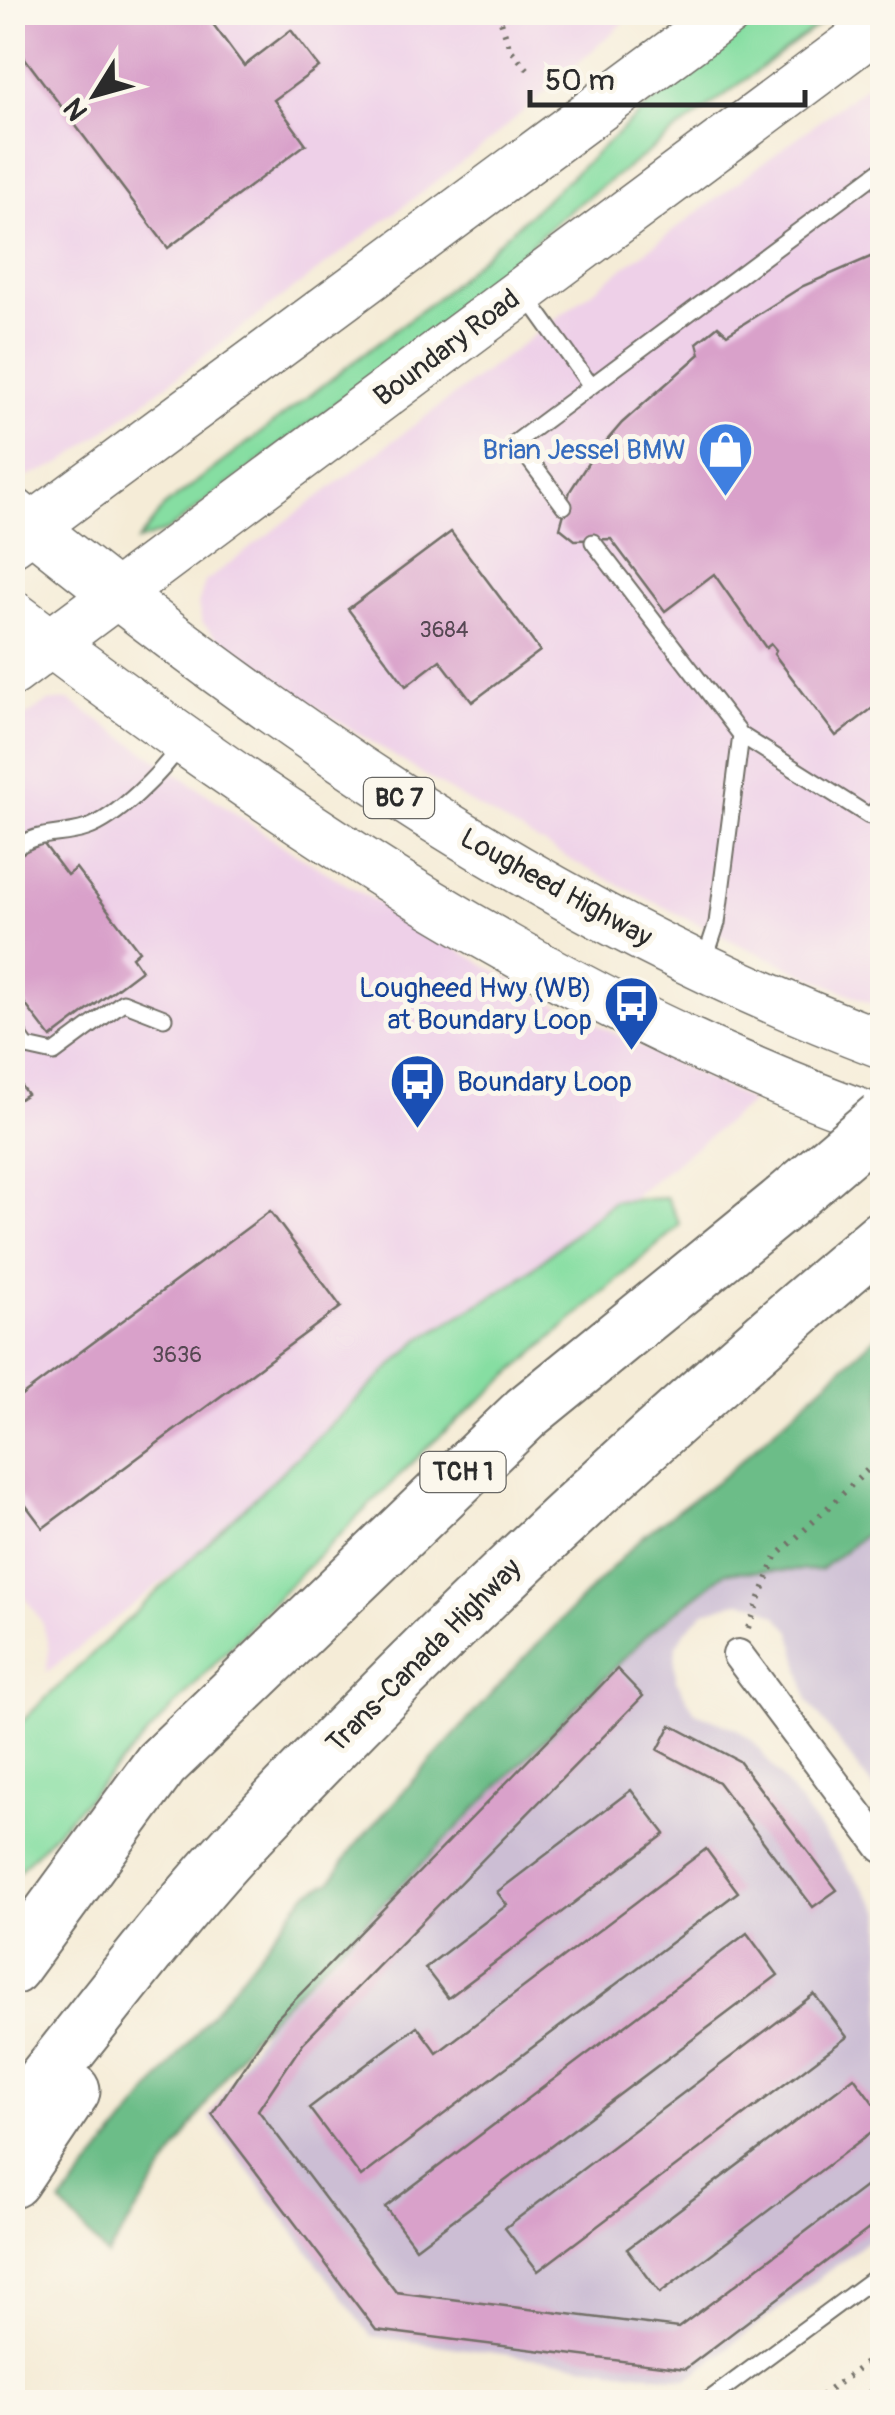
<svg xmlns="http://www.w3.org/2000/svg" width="895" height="2415" font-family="Pangolin,sans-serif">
	<rect width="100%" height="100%" fill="#fbf7ec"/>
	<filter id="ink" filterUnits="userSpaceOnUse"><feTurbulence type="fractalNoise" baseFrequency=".01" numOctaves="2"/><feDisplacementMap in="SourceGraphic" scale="20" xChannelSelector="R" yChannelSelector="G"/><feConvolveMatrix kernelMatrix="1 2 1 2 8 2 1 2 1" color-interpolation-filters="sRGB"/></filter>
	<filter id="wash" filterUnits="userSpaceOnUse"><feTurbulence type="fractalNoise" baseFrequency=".0048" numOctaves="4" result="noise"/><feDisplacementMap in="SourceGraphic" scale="40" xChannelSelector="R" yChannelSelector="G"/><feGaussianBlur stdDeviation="2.25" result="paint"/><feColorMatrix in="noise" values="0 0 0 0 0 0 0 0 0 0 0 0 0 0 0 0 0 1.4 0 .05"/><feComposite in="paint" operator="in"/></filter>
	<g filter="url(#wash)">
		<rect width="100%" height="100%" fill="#f5ecd7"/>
		<!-- built -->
		<path fill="#eed0e8" d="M13,13H635L486,144L62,463L28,477L13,468Z
			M882,74V1004L879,1007L738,944L578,864L450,791L321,710L215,636L202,622L198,605L205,582Z
			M69,700L286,848L430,934L540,996L752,1102L413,1371L238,1522L46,1673L49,1650L43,1624L13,1579V724L48,702Z"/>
		<!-- industrial -->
		<path fill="#ccbed4" d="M882,1409V1800L808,1701L791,1631L777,1616L758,1604L741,1601L705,1611L685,1631L676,1646L675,1664L676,1680L695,1712L737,1729L753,1741L882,1912V2230L687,2379L371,2336L209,2117L303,1963Z"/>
		<!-- green -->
		<path fill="#86dea2" stroke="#588466" stroke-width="2.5" d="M763,13H835L562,216L457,313L167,531L138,541L164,507L437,298L670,86Z
			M667,1198L680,1225L431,1444L290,1584L13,1877V1730L419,1340L516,1282L614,1201Z"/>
		<!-- forest -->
		<path fill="#6cbd88" stroke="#4c745a" stroke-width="2.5" d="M882,1331V1521L820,1570L726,1572L649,1633L250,2038L107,2256L61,2204L307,1893L331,1881L353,1848L518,1664L643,1536L724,1476Z"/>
		<g id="blocks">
			<!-- building -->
			<path fill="#d9a1ca" d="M12,12H204L244,66L291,30L319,67L274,100L306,144L168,248L12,41Z
				M882,252V701L836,736L774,654L776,650L771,644L766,648L714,574L665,611L611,539L575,540L560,528L570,491L590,460L622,423L700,354L697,343L718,326L727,334L803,286Z
				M451,532L540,651L472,702L440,660L406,686L348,609Z
				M40,839L67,875L76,868L139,951L132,957L141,970L51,1038L22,1000L17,1004L12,999V860Z
				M12,1074L27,1094L12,1104Z
				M270,1211L341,1307L43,1528L12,1487V1403Z
				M617,1669L643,1696L303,2043L258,2110L396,2292L678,2328L882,2174V2219L685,2369L376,2330L212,2114L277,2018Z
				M671,1725L739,1761L837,1890L813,1907L718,1782L658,1750Z
				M631,1790L665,1834L448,1998L425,1968L507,1905L497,1892Z
				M706,1849L738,1892L361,2177L309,2108L417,2026L437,2053Z
				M747,1933L778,1975L416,2248L385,2207Z
				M814,1994L847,2037L538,2271L505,2228Z
				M854,2077L882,2115V2124L660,2293L627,2249Z"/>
		</g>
	</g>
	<g filter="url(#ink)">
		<use href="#blocks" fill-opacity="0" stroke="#726f67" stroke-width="2.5"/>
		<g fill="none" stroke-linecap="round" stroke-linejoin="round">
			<defs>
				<path id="service" d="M525,294L591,386
					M564,506L516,442L882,169
					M593,542L741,735L717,923L705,959
					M741,735L869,816L882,804
					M12,850C42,829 56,838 87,828C117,818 164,771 180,745
					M12,1026L27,1047L54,1053L123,1002L164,1018
					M706,2402L882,2272"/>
				<path id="minor" d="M738,1655L882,1847
					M880,2402L882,2401"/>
				<path id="primary" d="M12,511C277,727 561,923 882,1044
					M12,542L728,12
					M12,614C283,819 560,1007 882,1121
					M12,672L882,23"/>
				<path id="motorway" d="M12,1967L161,1764L527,1412L785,1202
					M12,2120C89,2027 161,1927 243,1839C444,1624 658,1427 882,1238
					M12,2180L72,2091"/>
			</defs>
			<!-- service casing -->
			<use href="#service" stroke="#726f67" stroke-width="19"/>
			<!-- minor casing -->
			<use href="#minor" stroke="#726f67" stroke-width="34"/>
			<!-- primary casing -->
			<use href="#primary" stroke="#726f67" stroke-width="51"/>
			<!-- motorway casing -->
			<use href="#motorway" stroke="#726f67" stroke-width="59"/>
			<!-- path -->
			<path stroke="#726f67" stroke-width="6" stroke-dasharray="2.5 8" stroke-linecap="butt" d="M498,12L510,49L530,72
				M748,1628L776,1557L882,1456
				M813,2402L882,2351"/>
			<!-- service -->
			<use href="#service" stroke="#fff" stroke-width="15"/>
			<!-- minor -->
			<use href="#minor" stroke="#fff" stroke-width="30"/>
			<!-- primary -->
			<use href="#primary" stroke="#fff" stroke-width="48"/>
			<!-- motorway -->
			<use href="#motorway" stroke="#fff" stroke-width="55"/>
			<defs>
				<path id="motorway-bridge" d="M785,1202L882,1119"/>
			</defs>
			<!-- motorway-bridge casing -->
			<use href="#motorway-bridge" stroke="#726f67" stroke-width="59" stroke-linecap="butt"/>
			<!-- motorway-bridge -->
			<use href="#motorway-bridge" stroke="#fff" stroke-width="55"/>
		</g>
	</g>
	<!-- icons -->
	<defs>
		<symbol id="shop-pin" viewBox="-11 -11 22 30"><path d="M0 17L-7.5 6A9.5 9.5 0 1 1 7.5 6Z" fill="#3f7fe0" stroke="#fbf7ec"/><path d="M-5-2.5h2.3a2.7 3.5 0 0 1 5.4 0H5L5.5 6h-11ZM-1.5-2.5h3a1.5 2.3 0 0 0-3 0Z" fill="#fff"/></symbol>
		<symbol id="bus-pin" viewBox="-11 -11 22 30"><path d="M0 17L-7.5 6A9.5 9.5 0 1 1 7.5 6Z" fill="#1a4fb4" stroke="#fbf7ec"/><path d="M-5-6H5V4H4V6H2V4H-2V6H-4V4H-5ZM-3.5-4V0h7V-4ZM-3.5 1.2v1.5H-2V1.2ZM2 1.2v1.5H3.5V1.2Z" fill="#fff"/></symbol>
	</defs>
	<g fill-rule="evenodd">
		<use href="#shop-pin" x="694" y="418" width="63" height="86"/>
		<use href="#bus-pin" x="600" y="972" width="63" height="86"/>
		<use href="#bus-pin" x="386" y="1050" width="63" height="86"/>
	</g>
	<g text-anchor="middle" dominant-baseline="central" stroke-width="10" stroke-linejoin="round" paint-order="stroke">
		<!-- number labels -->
		<g font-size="22" fill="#564853">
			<text x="444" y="630">3684</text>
			<text x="177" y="1355">3636</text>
		</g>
		<!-- shield labels -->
		<g fill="#fbf7ec" stroke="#696865" stroke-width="2.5">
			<rect x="364" y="778" width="70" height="40" rx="8"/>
			<rect x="420.5" y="1452" width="85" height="40" rx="8"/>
		</g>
		<g font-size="25" font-weight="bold" fill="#2b2b2b">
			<text x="399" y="798">BC 7</text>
			<text x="463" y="1472">TCH 1</text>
		</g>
		<!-- street labels -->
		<g font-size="28" fill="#2b2b2b" stroke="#fbf7ec">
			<text transform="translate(447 348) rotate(-37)">Boundary Road</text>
			<text transform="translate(556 888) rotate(29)">Lougheed Highway</text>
			<text transform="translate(424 1656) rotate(-45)">Trans-Canada Highway</text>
		</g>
		<!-- shop labels -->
		<g font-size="28" fill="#366cbe" stroke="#fbf7ec" text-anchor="end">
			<text x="686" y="450">Brian Jessel BMW</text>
		</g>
		<!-- transit labels -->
		<g font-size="28" fill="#164399" stroke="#fbf7ec" text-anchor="end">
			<text x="592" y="988">Lougheed Hwy (WB)<tspan x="592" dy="32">at Boundary Loop</tspan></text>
			<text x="457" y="1082" text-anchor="start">Boundary Loop</text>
		</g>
	</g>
	<!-- margin -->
	<rect width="895" height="2415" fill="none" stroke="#fbf7ec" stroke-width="50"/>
	<!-- north arrow -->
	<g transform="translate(95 95) rotate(233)" stroke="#fbf7ec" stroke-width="8" paint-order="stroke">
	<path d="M0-8L18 38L0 25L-18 38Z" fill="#2b2b2b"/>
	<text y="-15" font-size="28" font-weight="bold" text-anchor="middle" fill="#2b2b2b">N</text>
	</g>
	<!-- scale -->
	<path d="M530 90v15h275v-15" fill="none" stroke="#2b2b2b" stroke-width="5"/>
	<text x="545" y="90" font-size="30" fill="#2b2b2b" stroke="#fbf7ec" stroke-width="8" paint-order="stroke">50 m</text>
</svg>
